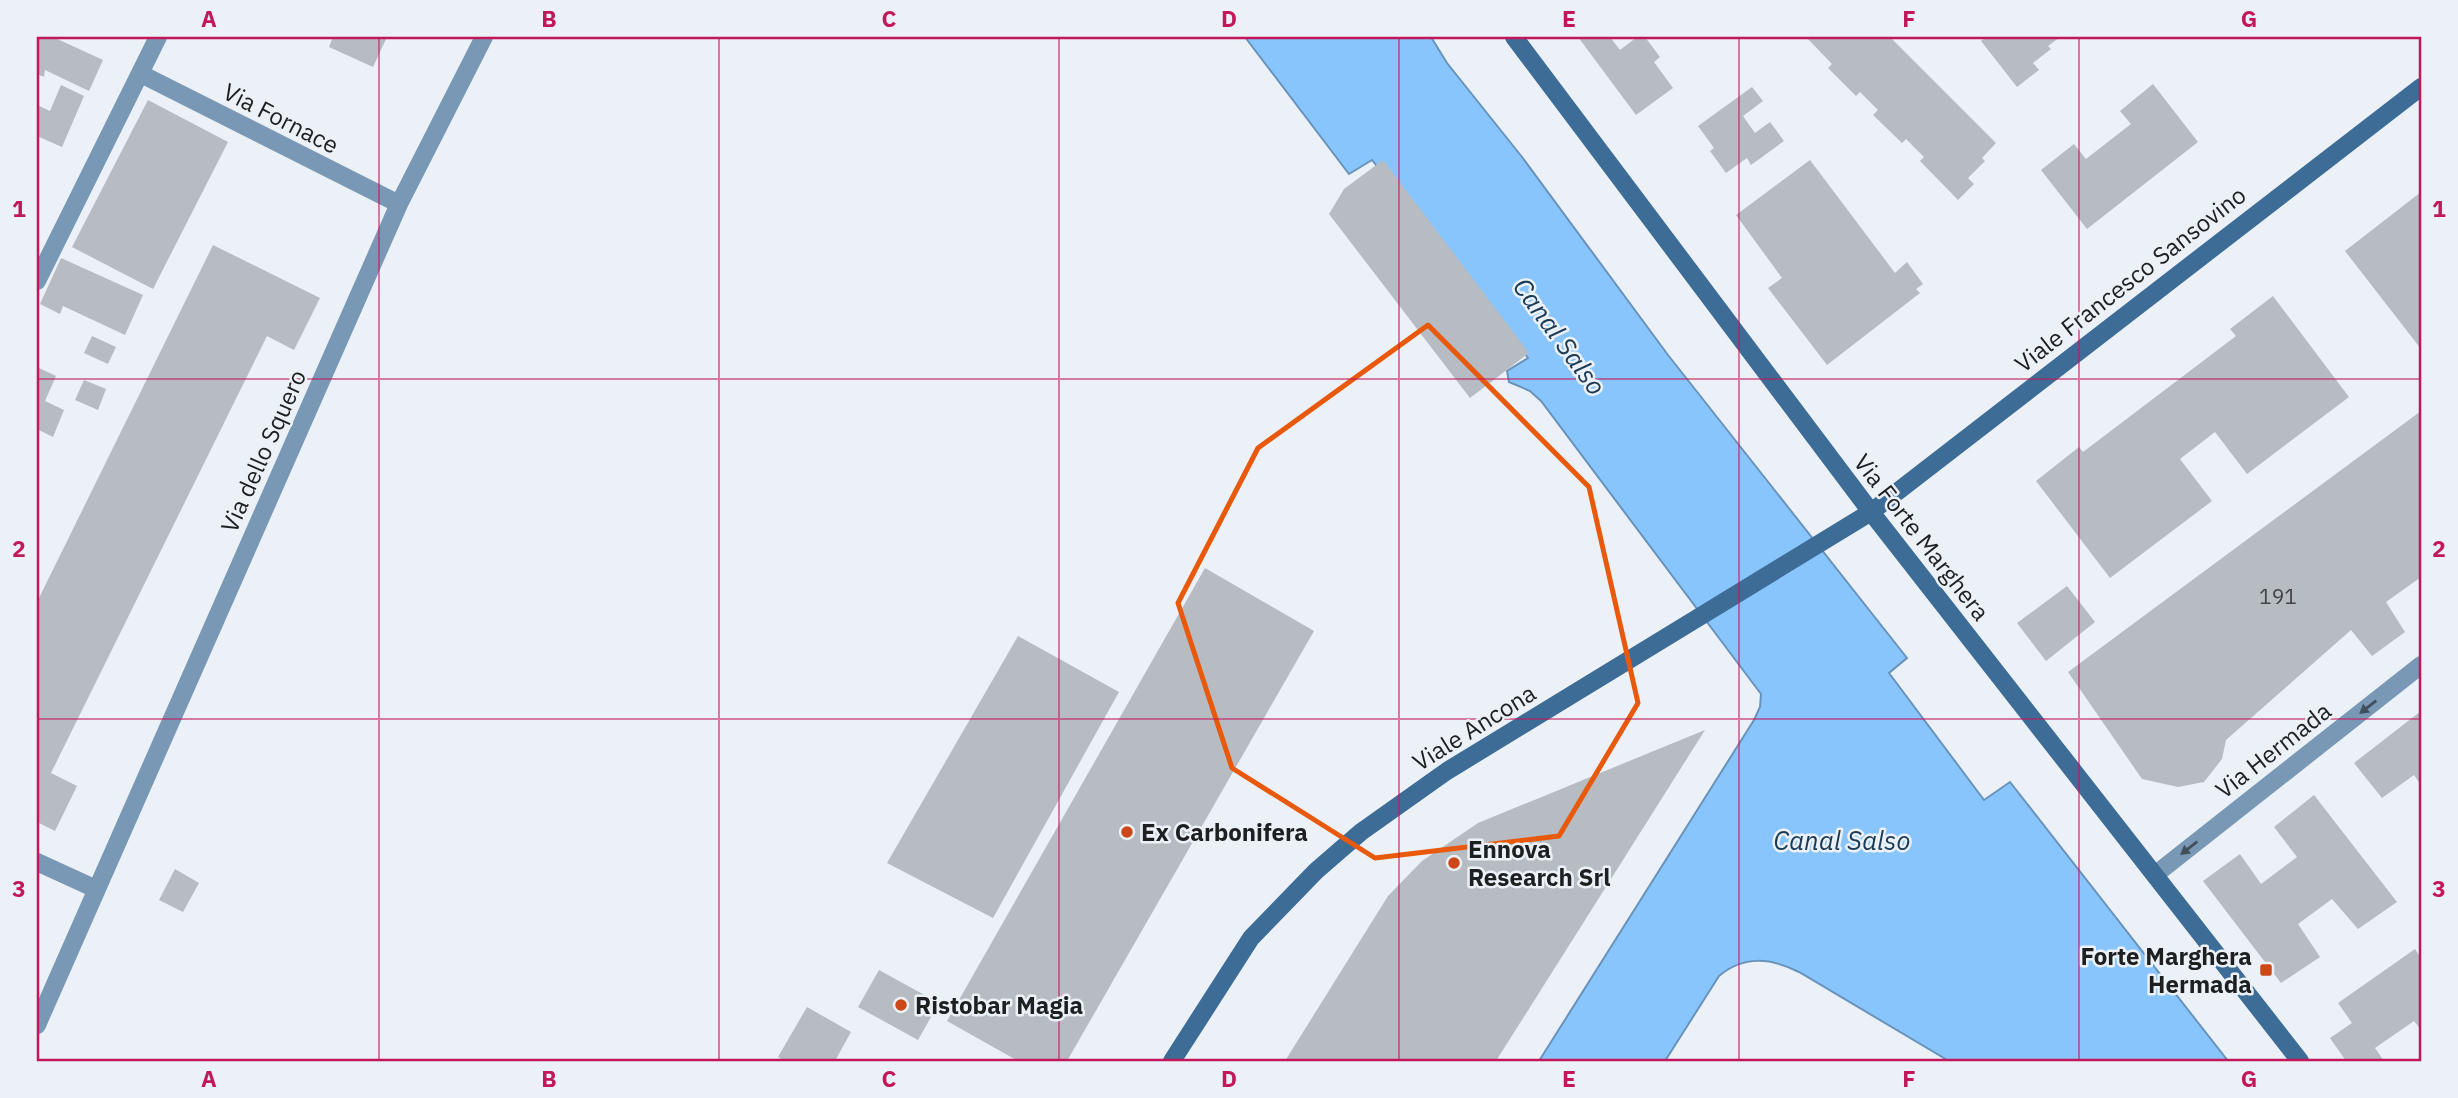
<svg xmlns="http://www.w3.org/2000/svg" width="2458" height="1098" font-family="'IBM Plex Sans',sans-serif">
	<rect width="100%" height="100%" fill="#ebf1f7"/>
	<!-- water -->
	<path fill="#89c5fd" stroke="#6993bb" stroke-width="2" d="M1245,37H1431L1447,63L1522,157L1668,355L1907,658L1889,673L1984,800L2010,782L2228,1061H1949L1799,972C1771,958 1744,955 1719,976L1665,1061H1539L1754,720L1760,707L1761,694L1541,401L1530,391L1509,382L1507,371L1528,358L1372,160L1349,174Z"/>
	<!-- building -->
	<path fill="#b6bcc2" d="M39,37H53L103,60L89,91L45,70L44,77L37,74Z
		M333,37H387L373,67L329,47Z
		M1578,37H1610L1620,50L1637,37H1645L1660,57L1654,62L1673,88L1636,115Z
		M1806,37H1890L1996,143L1982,158L1985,161L1968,178L1974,184L1958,200L1920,161L1924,157L1906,139L1902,143L1873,115L1878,110L1860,92L1856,96L1828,68L1832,64Z
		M1987,37H2060L2048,46L2051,49L2033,63L2039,70L2017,87L1981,41Z
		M2153,84L2198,142L2087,229L2041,170L2074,144L2086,159L2131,124L2120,111Z
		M61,85L84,96L62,147L37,136V105L50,111Z
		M1752,87L1763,101L1743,116L1755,133L1770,122L1784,141L1751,165L1747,158L1726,173L1710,151L1714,148L1698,126Z
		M148,100L228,142L153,289L72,247Z
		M1383,160L1529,353L1470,398L1329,214L1344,189Z
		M1810,160L1895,273L1907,262L1923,284L1916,289L1920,293L1827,365L1768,288L1782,278L1736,215Z
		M2421,192V349L2345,251Z
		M213,245L320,298L294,350L267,336L51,773L77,786L55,831L37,822V602Z
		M61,258L143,295L125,335L63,306L60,314L40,304Z
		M2273,296L2349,397L2247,474L2215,432L2180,459L2212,501L2110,578L2036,481L2079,447L2083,452L2236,336L2230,329Z
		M92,336L116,347L108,364L84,353Z
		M37,367L56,376L45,401L64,410L53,437L37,429Z
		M84,380L106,389L98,410L75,400Z
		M2421,411V577L2386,602L2405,632L2372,656L2351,630L2226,740L2222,759L2204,782L2178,787L2142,779L2068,672Z
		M1205,568L1314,631L1067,1061H1018L947,1021Z
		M2067,586L2095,622L2046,661L2017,623Z
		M1018,636L1119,692L993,918L887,863Z
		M2421,711V785L2414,775L2382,798L2354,763Z
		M1705,730L1496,1061H1285L1388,896L1422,861L1478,823Z
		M2314,795L2397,902L2358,929L2332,899L2298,924L2320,957L2281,983L2203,881L2240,854L2261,884L2297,857L2274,827Z
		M175,869L199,883L183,912L159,900Z
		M2415,949L2421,958V1030L2414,1021L2375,1048L2384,1061H2346L2330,1038L2352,1023L2338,1003Z
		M879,970L939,1003L918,1040L858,1007Z
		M807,1007L851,1032L835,1061H785L778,1057Z"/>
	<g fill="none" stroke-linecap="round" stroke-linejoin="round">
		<!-- street -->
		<path stroke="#7898b6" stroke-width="18" d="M141,74L399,204
			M37,281L158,37
			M37,862L96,889
			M2156,874L2421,665
			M37,1025L399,204L484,37"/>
		<!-- secondary -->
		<path stroke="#3d6c97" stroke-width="18" d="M1514,37L1871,512L2300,1061
			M1172,1061L1251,938L1316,871L1361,832L1447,771L1871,512L2421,87"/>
	</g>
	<!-- one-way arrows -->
	<defs><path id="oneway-solid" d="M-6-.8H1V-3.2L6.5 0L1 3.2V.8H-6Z" transform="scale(1.75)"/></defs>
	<g fill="#414f5d">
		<use href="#oneway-solid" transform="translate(2368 707) rotate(142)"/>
		<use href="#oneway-solid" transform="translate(2189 848) rotate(142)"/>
	</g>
	<!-- marked area -->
	<path fill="none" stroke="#e8590c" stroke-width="5" stroke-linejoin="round" d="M1428,325L1589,487L1638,703L1559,836L1375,858L1232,768L1178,603L1258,448Z"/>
	<!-- grid -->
	<path fill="none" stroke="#c2185b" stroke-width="2" stroke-opacity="0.55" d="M379,37V1061M719,37V1061M1059,37V1061M1399,37V1061M1739,37V1061M2079,37V1061M37,379H2421M37,719H2421"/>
	<!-- markers -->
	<g fill="#ce4718" stroke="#ebf1f7" stroke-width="2.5">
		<circle cx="1127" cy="832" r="7"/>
		<circle cx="1454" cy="863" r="7"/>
		<rect x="2259" y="963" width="14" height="14" rx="3.5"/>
		<circle cx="901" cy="1005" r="7"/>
	</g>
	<g text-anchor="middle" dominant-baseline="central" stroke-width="5" stroke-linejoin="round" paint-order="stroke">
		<!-- number labels -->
		<g font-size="21" fill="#434649">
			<text x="2278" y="596">191</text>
		</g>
		<!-- street labels -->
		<g font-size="24" fill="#1d1f21" stroke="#ebf1f7">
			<text transform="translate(281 118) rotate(27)">Via Fornace</text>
			<text transform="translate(2130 279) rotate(-38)">Viale Francesco Sansovino</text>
			<text transform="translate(263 451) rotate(-66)">Via dello Squero</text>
			<text transform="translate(1922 537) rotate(52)">Via Forte Marghera</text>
			<text transform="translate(1474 727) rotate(-32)">Viale Ancona</text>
			<text transform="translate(2273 750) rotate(-38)">Via Hermada</text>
		</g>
		<!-- poi labels -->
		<g font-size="24" font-weight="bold" fill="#1d1f21" stroke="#ebf1f7" text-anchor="start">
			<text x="1141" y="832">Ex Carbonifera</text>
			<text x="1468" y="849">Ennova<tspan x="1468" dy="28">Research Srl</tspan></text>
			<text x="2252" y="956" text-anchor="end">Forte Marghera<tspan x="2252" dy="28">Hermada</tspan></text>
			<text x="915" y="1005">Ristobar Magia</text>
		</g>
		<!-- water labels -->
		<g font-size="26" font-style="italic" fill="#1a3a56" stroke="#ebf1f7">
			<text transform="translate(1560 336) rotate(54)">Canal Salso</text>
			<text x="1842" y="840">Canal Salso</text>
		</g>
	</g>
	<!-- border -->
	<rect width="2458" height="1098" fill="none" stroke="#ebf1f7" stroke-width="77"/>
	<rect x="38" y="38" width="2382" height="1022" fill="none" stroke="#c2185b" stroke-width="2.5"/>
	<g font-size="23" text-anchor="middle" font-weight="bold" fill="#c2185b">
		<text x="209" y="27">A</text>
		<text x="549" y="27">B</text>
		<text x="889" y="27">C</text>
		<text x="1229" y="27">D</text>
		<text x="1569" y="27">E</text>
		<text x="1909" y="27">F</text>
		<text x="2249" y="27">G</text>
		<text x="19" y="217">1</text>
		<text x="2439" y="217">1</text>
		<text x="19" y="557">2</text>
		<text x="2439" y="557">2</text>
		<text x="19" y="897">3</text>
		<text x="2439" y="897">3</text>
		<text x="209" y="1087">A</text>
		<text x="549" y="1087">B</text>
		<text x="889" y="1087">C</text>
		<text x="1229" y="1087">D</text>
		<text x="1569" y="1087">E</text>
		<text x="1909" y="1087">F</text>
		<text x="2249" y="1087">G</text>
	</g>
</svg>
